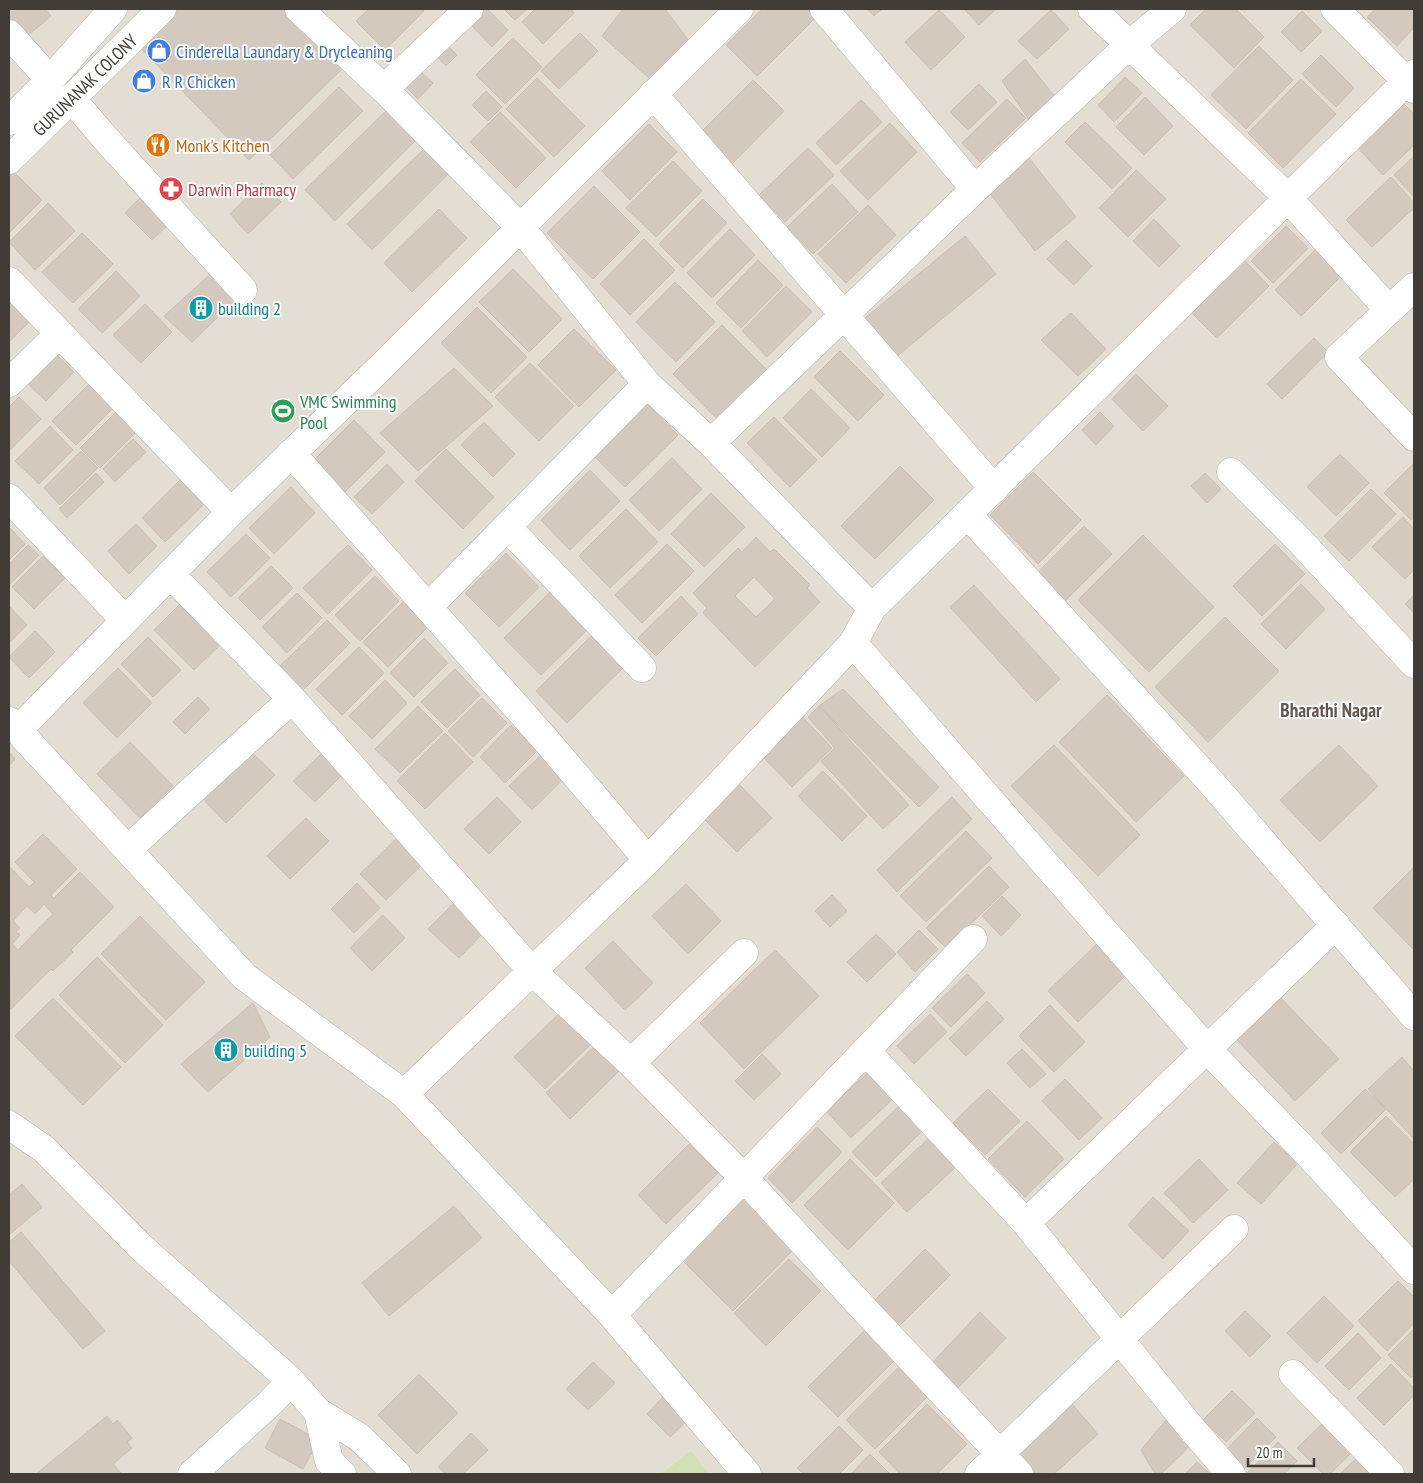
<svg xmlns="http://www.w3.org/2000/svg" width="1423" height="1483" font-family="'PT Sans Narrow',sans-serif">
	<rect width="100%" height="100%" fill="#f1ece6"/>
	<!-- residential -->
	<path fill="#e4ddd4" d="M9,9H1414V1474H9Z"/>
	<!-- green -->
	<path fill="#d2e0b3" d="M691,1451L709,1474H661Z"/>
	<!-- building -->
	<path fill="#d4c9bf" stroke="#cbbdb1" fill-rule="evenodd" d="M9,9H45L51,16L26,37L9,17Z
		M173,9H284L342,69L249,160L137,44Z
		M369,9H422L424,11L385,50L356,21Z
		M485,9H487L508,30L492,47L470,24Z
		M504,9H527L515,20Z
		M535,9H571L574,13L543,44L522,22Z
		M623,9H665L689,41L650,79L602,36Z
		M762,9H808L816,17L757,76L726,45Z
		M867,9H882L874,16Z
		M964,9H996L979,25Z
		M1206,9H1236L1264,37L1234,68L1190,25Z
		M1376,9H1414V28L1397,46L1367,17Z
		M939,10L965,37L931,70L905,42Z
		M1051,10L1069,29L1037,59L1018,41Z
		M1302,11L1322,31L1301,52L1281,32Z
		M580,33L598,51L559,89L541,71Z
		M513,38L542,67L505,104L476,75Z
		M447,45L457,55L446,66L436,56Z
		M1259,46L1293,80L1246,129L1211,95Z
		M1321,55L1354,88L1336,107L1302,74Z
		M1025,59L1058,101L1032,124L1002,81Z
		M419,70L433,83L418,99L404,85Z
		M1125,77L1142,93L1114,122L1098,105Z
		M537,78L585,126L554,157L506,109Z
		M1301,79L1336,114L1283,168L1248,133Z
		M753,80L784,111L730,166L699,134Z
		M979,84L997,102L968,130L950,112Z
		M339,87L363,111L293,179L270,155Z
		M486,91L502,107L488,121L472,105Z
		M1145,97L1173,126L1144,155L1116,127Z
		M1007,99L1026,118L980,162L962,143Z
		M861,100L882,122L836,165L816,143Z
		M1404,104L1414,114V145L1383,175L1358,148Z
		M391,106L420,136L335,221L305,190Z
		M500,112L546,158L516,188L470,142Z
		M1085,122L1132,168L1112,189L1065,142Z
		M890,123L917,152L868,200L840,171Z
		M649,124L677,152L630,200L602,171Z
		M808,148L834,175L785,222L759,195Z
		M424,149L448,174L372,250L347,224Z
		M1414,156V197L1394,175Z
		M1029,158L1076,217L1035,251L988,191Z
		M673,161L702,191L656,237L626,208Z
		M1136,170L1166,199L1128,237L1099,208Z
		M14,172L42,200L9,233V177Z
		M1391,177L1414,203V208L1372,247L1346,220Z
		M262,183L281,202L248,234L230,214Z
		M832,184L858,212L813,254L787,227Z
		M594,186L640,232L593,279L547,233Z
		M144,194L171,222L152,240L125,213Z
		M703,199L727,223L683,268L659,244Z
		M48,203L75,231L35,270L9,242Z
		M868,205L896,235L846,283L818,254Z
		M439,209L467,238L412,292L384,263Z
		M1154,219L1180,246L1159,267L1133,241Z
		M1286,226L1308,248L1273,283L1251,261Z
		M730,229L755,255L712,298L687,273Z
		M82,233L113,264L73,303L42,272Z
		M965,236L996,274L896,357L865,318Z
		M644,239L675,270L630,315L600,284Z
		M1066,240L1092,266L1074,285L1047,259Z
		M1318,247L1344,273L1301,316L1275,290Z
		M758,260L783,285L741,328L716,303Z
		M1244,260L1269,286L1217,338L1192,313Z
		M513,269L562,319L529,352L479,302Z
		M116,271L140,296L102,333L78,309Z
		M213,272L237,299L192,342L164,316Z
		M675,282L715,322L676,362L636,322Z
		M786,286L812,312L767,357L742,331Z
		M9,300L30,321L9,342Z
		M145,304L172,332L141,363L113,335Z
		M477,307L527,357L491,393L441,343Z
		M1071,313L1106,349L1078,376L1041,340Z
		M722,325L767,370L718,420L673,374Z
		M574,329L616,370L579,407L538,365Z
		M1314,338L1328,352L1282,399L1267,384Z
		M840,351L884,395L858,421L814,377Z
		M54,352L74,372L46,401L25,381Z
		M530,363L574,406L539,441L495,397Z
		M454,368L493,406L418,471L380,433Z
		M1136,374L1168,406L1143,431L1112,399Z
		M89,384L113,408L76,445L52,421Z
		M811,389L850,428L822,457L783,418Z
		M19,397L41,419L9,451V407Z
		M643,400L678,435L625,487L590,452Z
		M118,410L138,430L100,468L80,448Z
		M1100,412L1114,426L1096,445L1082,430Z
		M774,417L817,460L790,487L747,443Z
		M354,420L385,452L343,494L312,462Z
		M484,422L515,454L493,477L461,445Z
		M50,426L73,450L39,484L15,461Z
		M133,439L146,452L115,482L103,469Z
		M446,449L494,497L463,529L415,481Z
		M81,451L98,468L60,505L44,488Z
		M1340,454L1369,483L1336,516L1307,487Z
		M672,458L702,489L659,531L629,500Z
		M1414,463V517L1411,520L1384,493Z
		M387,464L404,482L372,514L354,497Z
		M900,466L934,500L875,559L841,526Z
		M590,470L620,501L570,550L541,520Z
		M1033,472L1081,520L1038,564L990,515Z
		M96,473L104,482L67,518L59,509Z
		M1205,473L1221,489L1207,503L1191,486Z
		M180,480L204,504L165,542L142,518Z
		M291,487L315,513L274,554L249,528Z
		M1371,489L1396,514L1349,561L1324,536Z
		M711,493L745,527L704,567L671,534Z
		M626,509L658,542L610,588L579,556Z
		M1403,517L1414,529V570L1405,579L1372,547Z
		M136,524L157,546L129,574L108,551Z
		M1084,526L1112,554L1065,601L1037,573Z
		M10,528L25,544L9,560V529Z
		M246,534L270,558L231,597L207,572Z
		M1143,535L1214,607L1149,672L1078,600Z
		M756,537L770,552L774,549L810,585L807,588L820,602L755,667L703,613L707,608L693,593L738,548L742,552ZM754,577L775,599L756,617L735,596Z
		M667,544L694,571L642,623L615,595Z
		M1275,544L1305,574L1262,616L1233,586Z
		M28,545L39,555L9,585V564Z
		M348,545L372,570L328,614L303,588Z
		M506,553L539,587L499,627L465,593Z
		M43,556L65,578L34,609L12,587Z
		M271,566L293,588L260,620L238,598Z
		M375,576L399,601L360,641L335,615Z
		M1301,584L1325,609L1286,649L1261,624Z
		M974,585L1060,679L1036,702L950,607Z
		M550,592L587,630L541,675L504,638Z
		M297,593L322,618L287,653L262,627Z
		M1414,595V613L1405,604Z
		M681,596L698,614L656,656L638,638Z
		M184,600L224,641L194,670L154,630Z
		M403,602L428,627L388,667L363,642Z
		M9,606L27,625L9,643Z
		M1225,617L1279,671L1208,742L1155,687Z
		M327,620L350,643L301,692L278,668Z
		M35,631L55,652L29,678L9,657Z
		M591,636L623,668L567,723L536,691Z
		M148,637L181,670L153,697L121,664Z
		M424,638L448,663L414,697L390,673Z
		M359,647L384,673L342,715L316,689Z
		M118,668L152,703L117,738L83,703Z
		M455,669L480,695L447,728L421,702Z
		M385,680L407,703L372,739L349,716Z
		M843,689L939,787L919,807L819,706Z
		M1107,695L1184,776L1136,822L1059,742Z
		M198,697L210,709L185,734L173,722Z
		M482,698L507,723L473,757L448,731Z
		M418,706L443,731L400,773L375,749Z
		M819,706L909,805L883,829L821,761L835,748L808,717Z
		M799,713L832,748L792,787L758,752Z
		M511,725L537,751L505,783L480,757Z
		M445,733L473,762L425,809L397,781Z
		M130,742L173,786L140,818L97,774Z
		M1054,745L1140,835L1098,876L1011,786Z
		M1339,745L1378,786L1320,842L1280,800Z
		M250,751L275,775L226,823L202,798Z
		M9,752L15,759L9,766Z
		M543,753L566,776L532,810L509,786Z
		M321,754L342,775L315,802L293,781Z
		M823,771L867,816L842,841L798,796Z
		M735,780L772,818L737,852L700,815Z
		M497,797L521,822L489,854L464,829Z
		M952,797L972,819L897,892L877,870Z
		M306,818L329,841L290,879L267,856Z
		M404,831L430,857L386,900L360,874Z
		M966,831L992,858L926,922L900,896Z
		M43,834L77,869L51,895L54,898L80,872L114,907L71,950L73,952L53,971L51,969L10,1010L9,868L10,867L29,887L34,882L15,862ZM44,904L53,914L18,950L12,944L20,935L16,932L20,928L13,921L27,906L35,914Z
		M989,866L1009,887L946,948L926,928Z
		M1414,867V948L1413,949L1373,908Z
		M357,883L380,908L354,933L331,909Z
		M686,884L721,921L688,954L652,916Z
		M832,895L847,911L830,927L815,911Z
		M1002,896L1021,915L1001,936L982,916Z
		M457,900L487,929L459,958L428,929Z
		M383,915L405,938L372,971L350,948Z
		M140,916L205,982L166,1020L101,954Z
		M919,930L938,949L915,972L897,952Z
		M876,934L896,954L867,982L847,962Z
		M613,941L653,983L625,1010L585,968Z
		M1098,943L1127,974L1078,1022L1048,991Z
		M775,950L819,996L744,1069L700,1023Z
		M97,957L163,1025L125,1063L59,995Z
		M967,974L985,993L951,1027L932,1008Z
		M53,998L121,1067L83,1105L15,1036Z
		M1281,998L1339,1059L1295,1101L1237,1040Z
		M987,1001L1004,1019L966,1056L949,1039Z
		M253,1003L270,1037L208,1092L181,1064Z
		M1050,1005L1085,1042L1054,1072L1019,1036Z
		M564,1009L594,1041L545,1089L514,1057Z
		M930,1014L947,1032L914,1064L897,1046Z
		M595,1046L619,1071L570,1119L546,1093Z
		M1022,1049L1046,1074L1030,1088L1007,1063Z
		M762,1054L781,1074L754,1100L735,1081Z
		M1402,1057L1414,1071V1139L1368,1089Z
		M869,1071L894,1098L851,1138L826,1111Z
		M1065,1079L1102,1118L1079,1140L1042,1101Z
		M988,1089L1020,1121L985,1155L953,1123Z
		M1365,1089L1386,1109L1341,1154L1321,1133Z
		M901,1104L925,1128L876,1177L852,1152Z
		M1386,1116L1414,1144V1179L1395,1197L1350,1152Z
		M1027,1121L1064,1159L1025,1197L988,1159Z
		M817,1127L842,1152L792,1203L768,1178Z
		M930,1137L957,1166L907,1212L881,1183Z
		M1274,1142L1298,1163L1261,1204L1237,1183Z
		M689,1144L718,1173L666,1224L638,1195Z
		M850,1159L894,1203L848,1250L804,1205Z
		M1199,1159L1228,1190L1193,1223L1164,1193Z
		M22,1184L42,1207L9,1235V1195Z
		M744,1195L796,1247L733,1311L680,1258Z
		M1153,1197L1189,1231L1163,1259L1128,1225Z
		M454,1206L482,1238L389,1316L362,1283Z
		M21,1232L105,1331L83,1349L9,1261V1242Z
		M925,1249L950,1275L898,1327L873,1302Z
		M789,1259L821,1291L766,1346L734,1313Z
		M1398,1281L1414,1297V1323L1387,1351L1358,1321Z
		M1324,1296L1354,1326L1317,1363L1287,1333Z
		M1245,1311L1271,1336L1250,1357L1225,1331Z
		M980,1312L1006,1338L956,1390L930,1365Z
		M868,1327L898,1357L838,1417L808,1387Z
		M1414,1329V1375L1411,1378L1388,1355Z
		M1358,1333L1381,1358L1349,1390L1325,1366Z
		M593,1362L615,1383L588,1410L566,1389Z
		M1391,1364L1414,1388V1395L1384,1425L1357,1398Z
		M899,1367L928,1396L875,1449L846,1420Z
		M419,1374L458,1413L417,1454L378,1415Z
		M1232,1391L1255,1413L1226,1442L1203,1420Z
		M668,1392L692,1416L670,1437L647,1414Z
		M927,1404L967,1444L937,1474H900L879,1452Z
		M1072,1404L1098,1434L1054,1474H1034L1016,1454Z
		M1171,1414L1195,1441L1161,1474H1155L1141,1450Z
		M107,1416L113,1424L117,1420L132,1438L127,1442L132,1448L113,1464L122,1474H36Z
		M1257,1418L1276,1437L1244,1469L1225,1451Z
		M280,1419L319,1440L303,1469L265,1448Z
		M1325,1421L1354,1450L1330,1474H1323L1297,1448Z
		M839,1426L863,1450L839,1474H804L797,1468Z
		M471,1433L488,1450L463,1474H446L438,1467Z
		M1278,1442L1297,1461L1284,1474H1246Z
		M870,1454L890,1474H851Z
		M1360,1455L1379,1474H1340Z
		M1197,1462L1210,1474H1185Z"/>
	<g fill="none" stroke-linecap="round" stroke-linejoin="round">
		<defs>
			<path id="minor" d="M299,9L384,89L520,227L647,384L711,443L872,608
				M824,9L975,189
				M1092,9L1288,198L1389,310
				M1335,9L1414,89
				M9,34L50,80
				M384,89L469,9
				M653,94L994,489
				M71,98L105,138L243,290
				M9,121L50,80L113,9
				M9,160L162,9
				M9,281L231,512
				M1414,287L1339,357L1414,437
				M9,383L59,334
				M711,443L975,189L1129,45L1172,9
				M291,453L544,738L648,860
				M1231,472L1300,541L1414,664
				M9,498L125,620
				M967,514L1209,780L1414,1016
				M507,527L642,668
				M170,574L292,699L532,971L631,1063L744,1178L864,1309L1019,1474
				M428,607L647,384
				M853,643L1206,1048L1311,1157L1414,1270
				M9,721L245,977L404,1094L612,1315L747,1474
				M18,730L231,512L383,365L739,9
				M128,849L292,699
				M867,1052L1026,1223L1192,1429L1231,1474
				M631,1063L744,953
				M404,1094L648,860L853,643L872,608L1414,74
				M9,1125L44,1149L142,1248L291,1381
				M1026,1223L1336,925
				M612,1315L973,939
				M1293,1374L1390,1474
				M318,1412L329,1461L342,1474
				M192,1474L270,1403L291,1381L318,1412L359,1437L397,1474
				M979,1474L1234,1229"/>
		</defs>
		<!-- minor casing -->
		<use href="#minor" stroke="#bbb2a9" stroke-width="29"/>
		<!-- minor -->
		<use href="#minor" stroke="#fff" stroke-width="28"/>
	</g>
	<!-- icons -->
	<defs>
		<symbol id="shop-disc" viewBox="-11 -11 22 22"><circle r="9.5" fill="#3f7fe0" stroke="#fff"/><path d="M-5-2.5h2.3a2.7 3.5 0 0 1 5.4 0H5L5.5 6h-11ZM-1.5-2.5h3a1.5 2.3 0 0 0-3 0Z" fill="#fff"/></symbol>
		<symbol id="restaurant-disc" viewBox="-11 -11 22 22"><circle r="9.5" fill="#e8710a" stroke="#fff"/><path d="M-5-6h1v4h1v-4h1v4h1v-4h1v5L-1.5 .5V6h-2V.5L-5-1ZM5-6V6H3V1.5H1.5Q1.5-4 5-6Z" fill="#fff"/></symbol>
		<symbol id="pharmacy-disc" viewBox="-11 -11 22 22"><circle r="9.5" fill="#e0444e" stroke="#fff"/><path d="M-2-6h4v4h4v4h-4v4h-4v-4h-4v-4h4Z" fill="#fff"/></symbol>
		<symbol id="building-disc" viewBox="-11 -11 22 22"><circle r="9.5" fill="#0f9aa8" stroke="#fff"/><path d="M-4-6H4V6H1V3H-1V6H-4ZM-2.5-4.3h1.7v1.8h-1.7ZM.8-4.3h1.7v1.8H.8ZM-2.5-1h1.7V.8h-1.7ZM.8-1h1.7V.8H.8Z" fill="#fff"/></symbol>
		<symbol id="stadium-disc" viewBox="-11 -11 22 22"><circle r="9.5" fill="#2e9e5b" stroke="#fff"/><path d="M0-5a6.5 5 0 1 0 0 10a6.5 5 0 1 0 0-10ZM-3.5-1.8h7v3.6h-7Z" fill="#fff"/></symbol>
	</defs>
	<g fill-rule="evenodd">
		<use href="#shop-disc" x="145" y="37" width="28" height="28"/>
		<use href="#shop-disc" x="130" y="67" width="28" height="28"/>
		<use href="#restaurant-disc" x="144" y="131" width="28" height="28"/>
		<use href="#pharmacy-disc" x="157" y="175" width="28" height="28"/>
		<use href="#building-disc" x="187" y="294" width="28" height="28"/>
		<use href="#stadium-disc" x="269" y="397" width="28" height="28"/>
		<use href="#building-disc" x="212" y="1036" width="28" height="28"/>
	</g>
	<g text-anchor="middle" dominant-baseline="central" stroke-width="4" stroke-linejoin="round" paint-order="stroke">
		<!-- shop labels -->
		<g font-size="18" fill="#366cbe" stroke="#fff" text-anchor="start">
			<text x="176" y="51">Cinderella Laundary &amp; Drycleaning</text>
			<text x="162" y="81">R R Chicken</text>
		</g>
		<!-- street labels -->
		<g font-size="18" fill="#423c36" stroke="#fff">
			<text transform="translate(85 85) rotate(-44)">GURUNANAK COLONY</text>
		</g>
		<!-- food labels -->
		<g font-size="18" fill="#c56008" stroke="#fff" text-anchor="start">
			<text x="176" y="145">Monk's Kitchen</text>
		</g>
		<!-- health labels -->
		<g font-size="18" fill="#be3a42" stroke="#fff" text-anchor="start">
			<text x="188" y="189">Darwin Pharmacy</text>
		</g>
		<!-- culture labels -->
		<g font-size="18" fill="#0d838f" stroke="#fff" text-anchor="start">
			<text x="218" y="308">building 2</text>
			<text x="244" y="1050">building 5</text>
		</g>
		<!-- leisure labels -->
		<g font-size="18" fill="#27864d" stroke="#fff" text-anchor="start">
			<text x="300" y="401">VMC Swimming<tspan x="300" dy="21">Pool</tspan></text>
		</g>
		<!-- neighbourhood labels -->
		<g font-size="19" font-weight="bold" fill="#64584e" stroke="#fff">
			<text x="1331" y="710">Bharathi Nagar</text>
		</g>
	</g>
	<!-- border -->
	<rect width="1423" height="1483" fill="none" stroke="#423c36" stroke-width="20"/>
	<!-- scale -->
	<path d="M1248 1458v8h66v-8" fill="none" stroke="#423c36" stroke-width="2.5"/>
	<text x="1256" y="1458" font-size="15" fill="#423c36" stroke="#ffffff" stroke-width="4" paint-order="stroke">20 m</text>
</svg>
